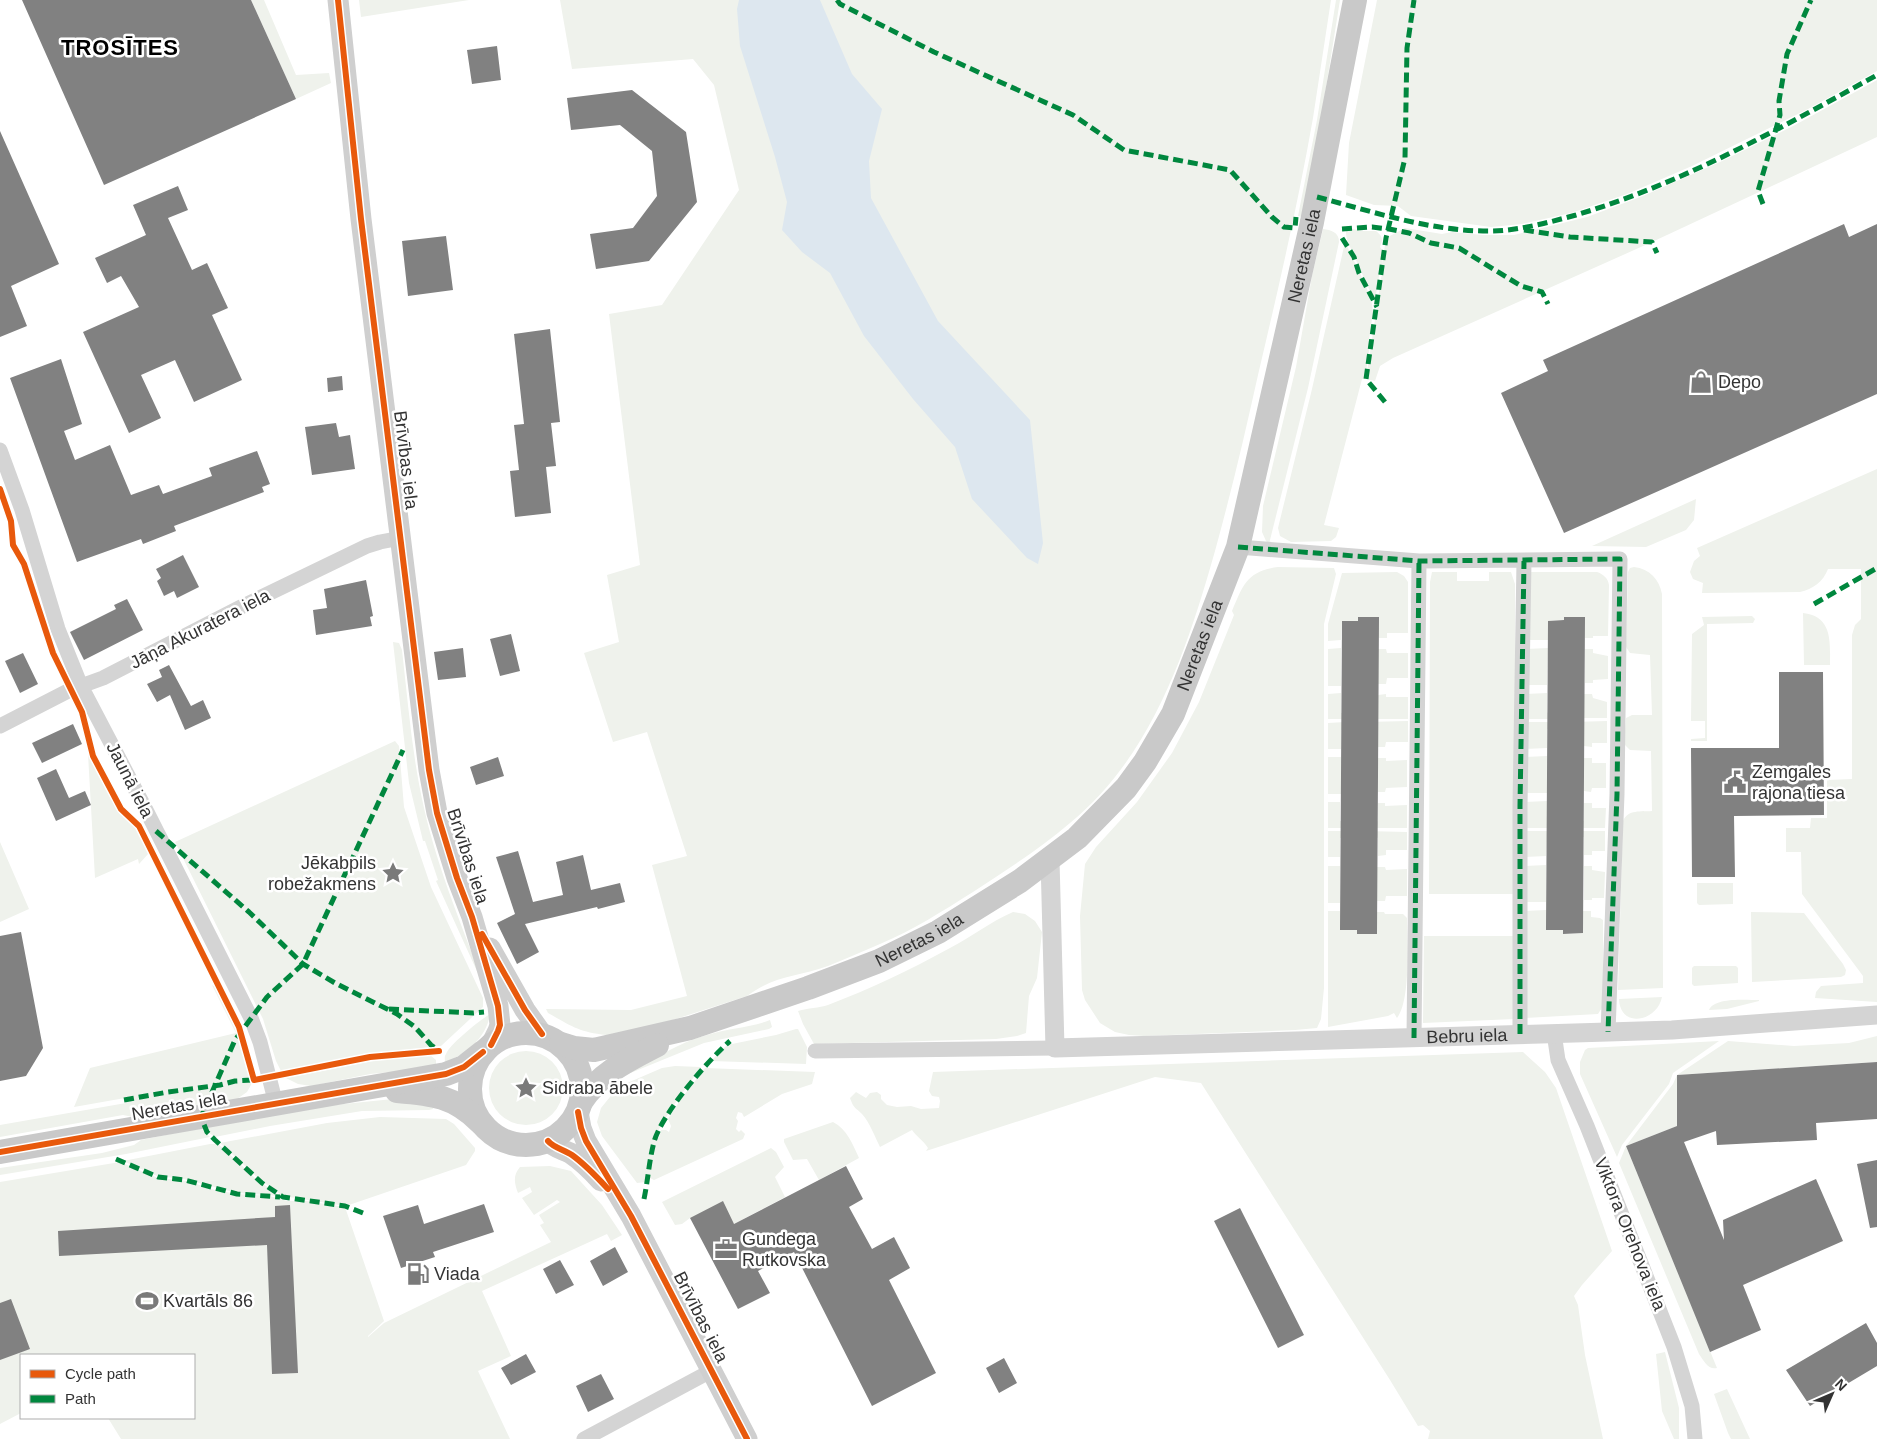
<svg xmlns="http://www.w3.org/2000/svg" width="1877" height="1439" font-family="Arial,sans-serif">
	<rect width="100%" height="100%" fill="#fff"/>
	<!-- green -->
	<path fill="#eff2ec" d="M251,0H264L296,75L329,73L331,83L296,99Z
		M359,0H469L361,17Z
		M560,0H1331C1325,39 1319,79 1313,118C1298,204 1278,290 1258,375C1245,434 1231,493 1215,551C1187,650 1152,756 1070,823C1040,849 1006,870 973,892C943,911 913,930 880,944C863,951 846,959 828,966C797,977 775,975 747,996L608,1041L606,1035C579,1032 571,1026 548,1013L546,1009L631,1010L687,996L652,865L687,856L647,732L613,742L584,653L619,642L607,575L640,565L609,314L662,305L739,190L714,85L693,59L572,69Z
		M1336,0H1340L1320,125L1302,217L1298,216L1317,120Z
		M1377,0H1877V71L1808,109L1692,166L1627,194L1571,213L1522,224L1491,227L1411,216L1398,206L1374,205L1346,195L1349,143Z
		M1877,80V137L1652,242L1393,358L1380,366L1375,381L1366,379L1383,266L1380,270L1375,300C1367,287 1362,272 1355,258C1351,247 1345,241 1346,228L1364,231H1376C1383,237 1383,239 1380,247L1383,251L1382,265L1386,238L1405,228L1442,234L1452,232L1483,235H1514L1587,217L1643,196L1720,162L1795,125Z
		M1323,229C1331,230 1339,232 1339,242L1308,388L1269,544L1266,541L1262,532L1263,506L1296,367L1312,276Z
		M1345,242L1366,286L1372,304L1373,312L1369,340L1370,344L1365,379H1362L1324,525L1339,528L1336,537L1331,541L1291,542L1280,536L1278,528L1312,389Z
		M1877,469V1002L1815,998L1816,992L1821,986L1863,983V976L1802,894L1801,852H1786V828H1810L1811,818H1827V780L1852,779V635L1855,625L1861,619V569H1828C1823,582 1813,589 1800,592L1702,593L1703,583L1693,579L1690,572L1694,561L1700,556L1697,548Z
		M1696,499L1694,520L1686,530L1646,547L1592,546Z
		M1278,567L1334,568L1336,574L1324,624V988L1321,1019L1317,1028L1295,1030L1144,1036L1129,1035L1115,1032L1100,1023L1085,1000L1082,990L1080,916L1085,864L1096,847L1137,802L1172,753L1199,702L1234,615L1232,611C1243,585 1247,571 1278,567Z
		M1634,567C1650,569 1659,579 1662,594L1663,988L1618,990L1623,821C1628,809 1641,812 1652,811L1651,751L1630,750L1624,744L1626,718L1632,715H1652L1650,655L1630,653L1626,647L1628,572L1630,568Z
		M1397,572L1404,576L1408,582V633H1387V638H1379L1358,617V621H1342L1341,640L1328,641V624L1342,573Z
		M1432,572H1457V581H1489V572H1511L1515,584V894H1429L1430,582Z
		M1529,572H1597C1603,574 1608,578 1609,585L1608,636H1593V638H1585V617H1564V620L1548,621V640H1526Z
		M1803,613C1833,616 1830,643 1830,665H1804Z
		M1752,616L1755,619L1753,623L1707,624V741H1691V739L1705,738V721H1691L1692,634L1704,625L1702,617Z
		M393,642L399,643L402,650C408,702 412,756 424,808C438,871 464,930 486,991L436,881L438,880L425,841H423L409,783Z
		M1341,648V686H1328V649Z
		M1548,648L1547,685H1525L1526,649Z
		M1378,649H1386L1387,653H1408V678H1387L1386,684H1378Z
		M1585,649H1593V653L1608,656V679L1593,680V683H1585Z
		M1341,693V713H1345V719H1328V694Z
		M1547,693V712L1551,719H1526V694Z
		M1386,694V697H1408V719H1366L1378,695Z
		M1584,694H1592L1593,698L1607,702V718H1572V713L1584,712Z
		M1408,721V742H1386L1385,747H1378L1365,722Z
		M1607,721V743H1592V747L1584,746V729L1572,728V722Z
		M1345,722V729L1341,730V749H1328V723Z
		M1525,722H1551V729H1547V748L1525,749Z
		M395,741L399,746L404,807L431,887L483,998V1007L441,1046L375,1053L281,1071L276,1061L263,1019L175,842Z
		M88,754L118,810L136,826L149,853L139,864L138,859L95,878Z
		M1547,756V793H1525V757Z
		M1328,757H1341V794H1328Z
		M1378,758H1386V761L1407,760V787L1386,788L1385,792H1378Z
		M1584,758H1592V763H1606V788H1592L1591,792L1584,791Z
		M1547,801V821L1551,828H1525V802Z
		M1328,802H1340V821H1344V828H1328Z
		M1378,803H1385V806L1407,805V828H1365L1378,821Z
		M1584,803H1592V808H1606L1605,828H1572V821H1584Z
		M1328,831H1345L1344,838H1340V857H1328Z
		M1365,831L1407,832V850H1386V855L1378,856V838Z
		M1525,831H1551L1547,837L1546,856L1525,857Z
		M1572,831H1605V851H1592V855H1584V837H1572Z
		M0,842L29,909L0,922Z
		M1546,865V902H1525V866Z
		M1328,866H1340V903H1328Z
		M1584,866H1592V870L1605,872L1604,898H1592V900H1584Z
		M1377,867H1385L1386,870L1407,869V896H1386L1385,901H1377Z
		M1697,883H1733V904L1699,905L1697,903Z
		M1546,910L1563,930V934L1583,933V911H1591V917L1600,918L1603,920V1006L1598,1014L1525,1018V911Z
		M1328,911H1340V930H1357V934L1377,933V912H1384L1385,914H1403L1407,918C1407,941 1411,1000 1397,1018L1394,1013L1388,1016L1328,1027Z
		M1013,912L1025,914L1035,921L1042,932L1037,978L1029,996L1026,1033L1017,1036L996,1039L814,1044L803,1024L798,1011C808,1008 819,1008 828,1005C870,989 910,970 950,948C971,937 990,922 1013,912Z
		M1751,912L1804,913L1843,964L1846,970L1845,975L1841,977L1752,982Z
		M1424,936H1515L1514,1019L1423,1023Z
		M1694,966H1736L1738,968V983L1694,986L1692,984V968Z
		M212,985L217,988L237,1030L252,1083L247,1092L237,1099L133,1117L123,1115L0,1137V1125L126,1103L125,1098L74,1107L90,1068L236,1033Z
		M1662,997C1657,1022 1620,1029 1619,999Z
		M1759,1000V1001L1727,1009L1709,1010C1714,997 1747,1000 1759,1000Z
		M490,1014C487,1037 466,1055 445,1062C445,1059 444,1057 446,1054C450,1044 480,1020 490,1014Z
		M770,1020L772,1027L769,1029L704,1043L628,1074C653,1059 678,1043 707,1035C728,1028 750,1028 770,1020Z
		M796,1029H798L807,1047L806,1064L711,1061L727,1045L776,1035Z
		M1877,1036V1062L1677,1075V1126L1626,1146L1717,1368C1708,1370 1704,1361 1699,1354L1619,1163L1626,1146L1673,1084L1677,1075L1728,1041L1794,1046L1849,1043Z
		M1719,1041L1673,1073L1669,1084L1622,1145L1617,1157L1580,1074V1062L1585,1050L1588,1048Z
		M489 1088a37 37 0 1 1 74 0a37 37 0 1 1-74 0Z
		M1523,1052L1545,1072L1556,1088L1612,1251L1582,1285L1574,1296L1578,1305L1585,1355L1603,1439H1428L1430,1431L1423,1425L1418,1426L1390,1380L1201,1083L1155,1077L926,1151L928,1148C923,1140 917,1137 912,1130L880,1147C875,1137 870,1123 862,1114C855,1107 854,1109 850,1098L856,1092L866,1098L870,1093L877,1092L881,1095V1099L887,1105L897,1107L911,1106L921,1109L939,1108L940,1101L939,1097L932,1096L929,1091L933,1072Z
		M430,1055L436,1060V1066L424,1069L370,1074L311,1086L298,1084L286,1078L373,1061Z
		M675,1066L701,1067L671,1109L655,1136L659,1138L661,1130H666L669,1132L671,1126L668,1119L681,1099L705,1068L815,1072L812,1084L782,1094L744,1117L742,1113L738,1112L736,1118L738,1121L736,1129L739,1132L741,1130L745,1134L743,1139L654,1180L648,1177L646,1182L637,1183L602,1136L597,1122L601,1108L618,1087L662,1068Z
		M393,1099L434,1105L433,1109L429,1110L362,1111L270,1126L215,1137L209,1133L207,1127L334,1105Z
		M380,1117L446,1119L454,1124L475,1148V1151L466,1165L346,1206L339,1205L283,1196L260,1180L220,1143L327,1123Z
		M833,1122C847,1129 853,1145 859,1158L819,1180L807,1159L793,1160L784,1142V1139Z
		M201,1128L210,1137L126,1154L0,1175V1168L102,1153L134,1145L141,1140Z
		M210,1144H218L224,1149L255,1178L280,1196L237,1193L184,1179L157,1176L123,1161Z
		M771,1148L776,1152L784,1167L775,1177L785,1197L734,1224L690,1218L682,1224L675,1225L662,1202Z
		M120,1162L158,1178L187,1181L215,1190L237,1194L270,1196L287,1201H306L345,1207L384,1321L368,1336V1337L384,1323L551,1242L540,1225L544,1223L539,1215L560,1202L557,1200L534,1215L522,1198L532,1192L530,1187L518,1193C514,1183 513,1175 520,1167L550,1166L571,1171L602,1205L622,1235L611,1241L607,1234L482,1291L511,1356L478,1371L510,1439H121L108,1418H194V1355H21V1413L0,1424V1182Z
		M1665,1352L1679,1408V1439H1674L1662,1411L1656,1354Z
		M1727,1389L1750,1439H1731L1728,1433L1714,1394Z"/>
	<!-- water -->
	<path fill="#dde7ef" d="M739,0H820L852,74L882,109L869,161L871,198L938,321L1030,420L1043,543L1038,564L1027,558L972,499L955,447L913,399L864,336L830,273L802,252L782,230L787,202L775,157L740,46L737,9Z"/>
	<!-- building -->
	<path fill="#818181" d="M22,0H251L296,99L104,185Z
		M497,46L501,80L472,84L467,50Z
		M632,90L686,132L697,202L649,261L596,269L590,234L633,228L657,196L652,151L620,125L571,130L567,98Z
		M0,131L59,264L11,286L27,326L0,337Z
		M178,186L188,210L168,218L192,270L207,263L228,308L212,315L242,380L194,402L175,360L141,375L161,418L129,433L83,332L139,307L121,276L107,283L95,258L146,235L133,205Z
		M1844,224L1849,237L1877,224V394L1564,533L1501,393L1548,371L1543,360Z
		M446,236L453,290L408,296L402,241Z
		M550,329L560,422L551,423L556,466L546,467L551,513L515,517L510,471L519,470L514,425L524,424L514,334Z
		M61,359L82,424L64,431L75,460L110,445L131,495L159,485L163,494L212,476L209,468L257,451L270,484L262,487L264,492L174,526L176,531L143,544L141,539L77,562L10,378Z
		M342,376L343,390L328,392L327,378Z
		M336,423L339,437L350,435L355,469L312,475L305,427Z
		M183,555L199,587L177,598L174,591L164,596L157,581L161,578L156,569Z
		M366,580L373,616L370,617L372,626L316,635L313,610L327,608L324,589Z
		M127,599L143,630L84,660L70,632L116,609L114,605Z
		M1358,617H1379L1377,934H1357V930H1340L1342,621H1358Z
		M1564,617H1585L1583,933L1563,934V930H1546L1548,621L1564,620Z
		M511,634L520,671L500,676L490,639Z
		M463,648L466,677L438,680L434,652Z
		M23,653L38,684L20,693L5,661Z
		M169,665L191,706L203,700L211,718L185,730L170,695L157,702L147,684L162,677L159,670Z
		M1779,672H1823L1824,815L1734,816L1735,877H1692L1691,748H1779Z
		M73,724L82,744L42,763L32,743Z
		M498,757L504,776L476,785L470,767Z
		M56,769L69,798L85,791L91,805L56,821L37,778Z
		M518,851L533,902L563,895L556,862L583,855L591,890L620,883L625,902L598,909L597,907L525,924L539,952L517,964L497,923L515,914L496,857Z
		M21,932L43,1048L26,1076L0,1081V936Z
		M1877,1062V1119L1816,1123L1817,1140L1717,1145L1716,1131L1684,1142L1724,1240L1723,1220L1816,1179L1843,1241L1743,1285L1761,1330L1710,1352L1626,1146L1677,1126V1075Z
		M1877,1160V1227L1870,1228L1857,1164Z
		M846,1166L863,1199L849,1207L872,1249L894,1237L910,1268L889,1280L936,1373L872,1406L794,1252L758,1271L770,1293L738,1309L690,1218L723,1201L734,1224Z
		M484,1204L494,1232L433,1252L435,1257L401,1268L383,1216L418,1205L424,1224Z
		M290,1205L298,1373L272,1374L267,1245L59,1256L58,1231L275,1217V1206Z
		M1240,1208L1304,1335L1278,1348L1214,1221Z
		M615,1247L628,1272L603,1286L590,1261Z
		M560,1260L574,1285L556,1294L543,1269Z
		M11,1299L30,1349L0,1360V1303Z
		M1866,1323L1877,1343V1366L1810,1406L1786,1370Z
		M526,1354L536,1372L511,1385L501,1368Z
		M1004,1358L1017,1383L999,1393L986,1368Z
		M601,1374L614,1399L588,1412L576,1386Z"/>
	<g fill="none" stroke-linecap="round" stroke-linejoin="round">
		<!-- minor -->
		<path stroke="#d4d4d4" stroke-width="15" d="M0,450L22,510L58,629L81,686L146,810L251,1018L260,1042L276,1104
			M1238,547L1419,561L1620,559L1617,794L1608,1032
			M0,726L70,690L103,678L241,607L367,546L380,542L401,538
			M1554,1033L1558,1060L1587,1126L1674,1347L1692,1406L1695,1439
			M1520,1034V806L1524,561
			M1414,1038L1419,561
			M815,1051L1055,1048
			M584,1439L711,1371"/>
		<!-- tertiary -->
		<path stroke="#d4d4d4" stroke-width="19" id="s1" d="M1050,860L1055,1048L1608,1032L1672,1030L1877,1015"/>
		<!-- secondary -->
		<path stroke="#cfcfcf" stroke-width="21" d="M338,0L361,219L429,770L437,813L457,878L472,917L498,1006L500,1025L498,1031L491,1045
			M490,948L525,1010L542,1034
			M578,1112L581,1128L586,1141L631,1216L747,1439
			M548,1141C554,1148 562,1149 570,1153C582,1161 592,1171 601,1181"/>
		<!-- primary -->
		<g stroke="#c9c9c9" stroke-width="24">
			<circle cx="526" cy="1089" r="56"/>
			<path id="s2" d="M561,1044L574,1048L594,1050L690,1028L808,988L879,961L938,932L1020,881L1077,838L1126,788L1145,762L1173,714L1238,547L1312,222L1355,0"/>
			<path d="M397,1091C433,1094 454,1096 480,1122"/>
			<path d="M581,1102C600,1073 628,1060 657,1045"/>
			<path d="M0,1152L446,1074L464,1067L483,1052"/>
		</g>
		<!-- quiet -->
		<path stroke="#00873e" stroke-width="5" stroke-dasharray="10 5" stroke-linecap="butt" d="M837,0L840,4L934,52L1073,115L1124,150L1230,170L1272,217L1284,227L1295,228L1296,217
			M1317,197C1371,211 1426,230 1483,231C1515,232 1546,223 1576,215C1681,184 1781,128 1877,75
			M1763,204L1758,191L1780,115L1779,101L1787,54L1811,0
			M1342,229L1372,227L1389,229L1409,233L1431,243L1459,248L1521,286L1542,292L1548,304
			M1524,230L1570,237L1652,242L1657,253
			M1342,238L1354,257L1359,273L1377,307
			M1385,402L1366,379L1386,238L1405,158L1407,48L1414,0
			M1238,547L1419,561L1620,559L1617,794L1608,1032
			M1814,604L1877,568
			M156,831L249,912L303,964L335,983L397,1014L415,1027L431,1045L439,1051
			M389,1009L473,1013L484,1012
			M1520,1034V806L1524,561
			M1414,1038L1419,561
			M124,1100L168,1092L220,1085L235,1081L254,1080
			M116,1159L158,1177L185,1180L237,1194L280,1197
			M644,1199C648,1180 649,1161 654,1142C661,1115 708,1060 730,1041
			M363,1213L345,1206L283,1197L262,1183L215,1140L207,1132L201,1117L235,1040L267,997L303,964L403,750"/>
		<defs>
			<path id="cycleway" d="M338,0L361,219L429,770L437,813L457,878L472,917L498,1006L500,1025L498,1031L491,1045
				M0,489L11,521L13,545L24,564L53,653L82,712L93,756L121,809L139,826L239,1027L254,1080L370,1057L439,1051
				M482,934L525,1010L542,1034
				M578,1112L581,1128L586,1141L631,1216L747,1439
				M548,1141C554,1148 565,1150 572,1155C586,1165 597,1177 608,1189
				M0,1152L446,1074L464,1067L483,1052"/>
		</defs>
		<!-- cycleway casing -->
		<use href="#cycleway" stroke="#fff" stroke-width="9"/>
		<!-- cycleway -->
		<use href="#cycleway" stroke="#e8590c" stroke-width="6"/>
	</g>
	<!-- icons -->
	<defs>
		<symbol id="shop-bare" viewBox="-9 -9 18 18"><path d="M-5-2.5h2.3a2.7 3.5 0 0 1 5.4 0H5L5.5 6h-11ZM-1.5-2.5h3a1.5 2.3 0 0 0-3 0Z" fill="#7a7a7a" stroke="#fff" stroke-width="2.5" paint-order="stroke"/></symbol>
		<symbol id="civic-bare" viewBox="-9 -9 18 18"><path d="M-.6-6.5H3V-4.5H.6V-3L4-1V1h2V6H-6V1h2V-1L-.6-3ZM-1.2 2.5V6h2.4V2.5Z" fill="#7a7a7a" stroke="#fff" stroke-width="2.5" paint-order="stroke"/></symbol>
		<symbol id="sight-bare" viewBox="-9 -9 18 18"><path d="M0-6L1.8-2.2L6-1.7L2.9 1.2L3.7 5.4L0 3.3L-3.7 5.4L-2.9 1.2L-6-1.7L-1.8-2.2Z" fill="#7a7a7a" stroke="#fff" stroke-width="2.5" paint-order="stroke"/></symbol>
		<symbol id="office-bare" viewBox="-9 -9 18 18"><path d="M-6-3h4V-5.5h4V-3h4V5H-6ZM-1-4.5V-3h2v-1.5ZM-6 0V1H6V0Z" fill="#7a7a7a" stroke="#fff" stroke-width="2.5" paint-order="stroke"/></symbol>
		<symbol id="fuel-bare" viewBox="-9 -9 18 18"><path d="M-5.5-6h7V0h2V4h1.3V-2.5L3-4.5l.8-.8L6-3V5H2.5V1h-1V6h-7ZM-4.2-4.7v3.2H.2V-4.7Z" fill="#7a7a7a" stroke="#fff" stroke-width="2.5" paint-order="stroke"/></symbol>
		<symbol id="stadium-bare" viewBox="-9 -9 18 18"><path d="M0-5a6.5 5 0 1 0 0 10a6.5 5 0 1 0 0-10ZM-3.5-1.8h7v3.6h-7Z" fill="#7a7a7a" stroke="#fff" stroke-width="2.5" paint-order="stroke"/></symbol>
	</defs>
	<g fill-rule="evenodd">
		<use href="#shop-bare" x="1685" y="366" width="32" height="32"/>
		<use href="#civic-bare" x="1719" y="766" width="32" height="32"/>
		<use href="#sight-bare" x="377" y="857" width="32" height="32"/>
		<use href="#sight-bare" x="510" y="1072" width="32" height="32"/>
		<use href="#office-bare" x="710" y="1233" width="32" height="32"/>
		<use href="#fuel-bare" x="402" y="1258" width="32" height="32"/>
		<use href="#stadium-bare" x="131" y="1285" width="32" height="32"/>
	</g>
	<g text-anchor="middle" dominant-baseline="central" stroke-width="5" stroke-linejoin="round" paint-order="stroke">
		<!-- street labels -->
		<g font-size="18" fill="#333" stroke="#fff">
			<text stroke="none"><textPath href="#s2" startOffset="1202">Neretas iela</textPath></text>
			<text transform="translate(406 460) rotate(83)">Brīvības iela</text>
			<text transform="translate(200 629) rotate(-27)">Jāņa Akuratera iela</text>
			<text stroke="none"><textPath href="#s2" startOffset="798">Neretas iela</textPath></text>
			<text transform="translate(130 780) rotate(63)">Jaunā iela</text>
			<text transform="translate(468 856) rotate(72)">Brīvības iela</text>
			<text stroke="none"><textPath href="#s2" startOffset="378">Neretas iela</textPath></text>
			<text stroke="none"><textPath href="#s1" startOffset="600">Bebru iela</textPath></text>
			<text transform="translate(179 1106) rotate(-10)">Neretas iela</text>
			<text transform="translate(1630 1234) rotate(68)">Viktora Orehova iela</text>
			<text transform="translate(701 1317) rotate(63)">Brīvības iela</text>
		</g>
		<!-- poi labels -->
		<g font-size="18" fill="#333" stroke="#fff" text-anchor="start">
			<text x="1718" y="382">Depo</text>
			<text x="1752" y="772">Zemgales<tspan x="1752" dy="21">rajona tiesa</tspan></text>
			<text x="376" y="863" text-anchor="end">Jēkabpils<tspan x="376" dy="21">robežakmens</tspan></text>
			<text x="542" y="1088">Sidraba ābele</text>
			<text x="742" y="1239">Gundega<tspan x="742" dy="21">Rutkovska</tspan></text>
			<text x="434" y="1274">Viada</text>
			<text x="163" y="1301">Kvartāls 86</text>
		</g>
		<!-- district labels -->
		<g font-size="22" font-weight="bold" letter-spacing="1" fill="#000" stroke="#fff">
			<text x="120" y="47">TROSĪTES</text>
		</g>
	</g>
	<!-- legend -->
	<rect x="20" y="1354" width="175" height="65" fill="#ffffff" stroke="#adadad"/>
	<rect x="30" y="1370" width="25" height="8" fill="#e8590c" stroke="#adadad"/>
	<text x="65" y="1379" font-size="15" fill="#333333">Cycle path</text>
	<rect x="30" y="1395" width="25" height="8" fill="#00873e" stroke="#adadad"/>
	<text x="65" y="1404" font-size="15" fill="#333333">Path</text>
	<!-- north arrow -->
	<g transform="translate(1832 1394) rotate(45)" stroke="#ffffff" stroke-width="4" paint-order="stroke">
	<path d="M0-4L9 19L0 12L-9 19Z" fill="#333333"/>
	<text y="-8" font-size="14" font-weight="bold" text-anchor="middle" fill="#333333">N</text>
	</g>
</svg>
